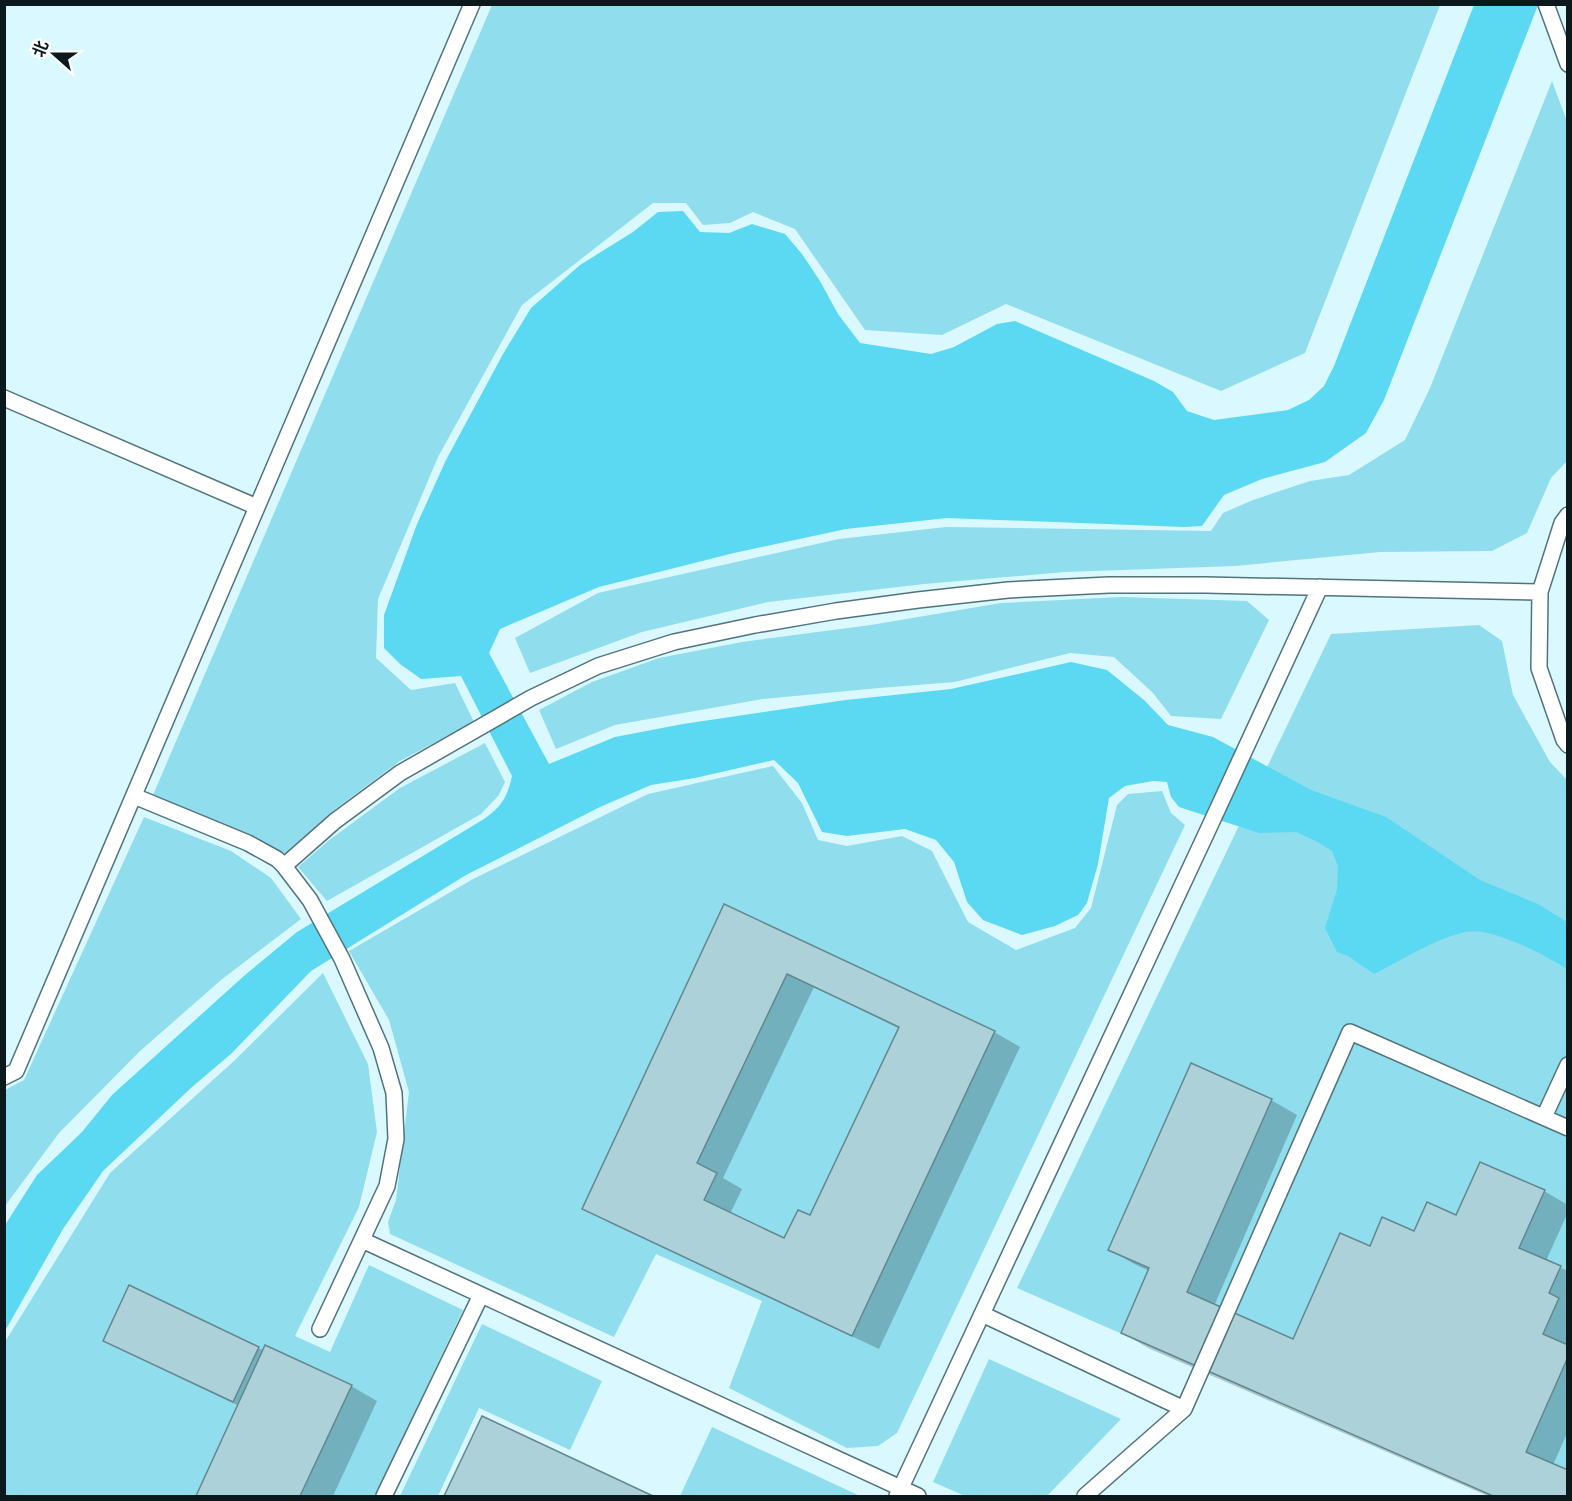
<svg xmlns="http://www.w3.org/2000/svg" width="1572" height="1501" font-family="'Titillium Web','Noto Sans SC',sans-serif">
	<rect width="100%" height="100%" fill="#daf8ff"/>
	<!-- green -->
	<path fill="#90dded" d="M492,5H1440L1305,353L1221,391L1006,304L942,335L865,330L795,229L753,212L730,223L703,225L686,203H653L522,305L438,457L378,599L376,658L411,690L455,683L474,722L400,761L338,807L285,853L153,795Z
		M1552,81L1568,124L1567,461L1551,478L1527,533L1492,551L1380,552L1235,566L1065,572L924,584L768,602L642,632L530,673L515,638L598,593L839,539L946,527L1211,531L1223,513L1253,500L1310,481L1349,475L1405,440L1430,388Z
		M1121,597L1247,601L1269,620L1221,719L1171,716L1153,693L1114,657L1070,653L955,682L879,688L763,699L615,725L556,749L539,710L592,682L659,658L742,642L871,625L1001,603Z
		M1479,625L1502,641L1513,695L1550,762L1567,780V1496H1493L1017,1288L1331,634Z
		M485,743L505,782L499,795L481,814L327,901L298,867L328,841L400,788Z
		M773,766L802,803L818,840L847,846L902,836L932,851L968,922L1016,950L1075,928L1091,908L1117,805L1128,794L1162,791L1171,813L1185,825L897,1433L878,1446L847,1448L729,1388L762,1301L656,1254L614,1337L390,1234L388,1222L396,1200L409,1092L389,1020L349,951L473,879L648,794Z
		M144,817L231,851L271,878L301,919L221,980L139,1052L59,1133L5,1206V1090L24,1080Z
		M323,973L368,1064L377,1132L359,1207L295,1336L330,1352L369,1265L463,1310L375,1496H5L4,1343L8,1337L110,1173L234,1061Z
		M482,1324L602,1381L570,1450L479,1408L438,1496H400Z
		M989,1359L1121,1419L1047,1496H965L933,1482Z
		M712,1427L860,1496H680Z"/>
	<!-- water -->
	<path fill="#5bd9f2" d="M1474,5H1538L1384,400L1366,433L1325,462L1262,479L1224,495L1202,526L1184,527L947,518L846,529L734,553L599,587L500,629L489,653L549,764L615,737L683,724L846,700L951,689L1071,662L1107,670L1144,700L1168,725L1213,737L1311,790L1386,817L1480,880L1538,904L1567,922V969C1545,955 1491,926 1465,932C1432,940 1404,959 1374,974L1348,956L1337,952L1325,928L1337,889L1338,866L1332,851L1318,842L1296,832L1259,833L1179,807L1171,797L1167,782L1153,781L1125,786L1109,798L1098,864L1087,903L1078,915L1055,926L1022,935L983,920L967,902L954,862L936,840L905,829L847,836L822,832L798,783L774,760L695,778L651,785L600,807L466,875L311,971L232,1053L192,1087L103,1171L63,1229L5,1331V1225L37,1175L82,1132L112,1095L245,975L297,932L484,819C502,806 507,798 512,776L461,676L421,679L400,664L384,648V615L417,524L446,460L503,354L531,308L580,265L633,232L658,212L683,211L700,232L729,233L752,224L785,234L802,254L820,281L838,314L860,343L931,354L954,347L997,324L1015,321L1154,381L1173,392L1187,411L1214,420L1288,410L1309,400L1324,386L1334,366Z"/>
	<!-- shadow -->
	<path fill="#0003" fill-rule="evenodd" d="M725,906L994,1032L1020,1047L879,1349L610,1223L584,1209ZM814,987L900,1029L810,1217L785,1240L730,1214L742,1189L723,1178Z
		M1271,1100L1297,1115L1214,1306L1294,1341L1371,1248L1415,1233L1457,1217L1544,1191L1568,1205V1212L1546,1261L1568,1271V1431L1553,1465L1568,1471V1496H1488L1148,1348L1123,1333L1150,1271L1136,1265L1110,1250Z
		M105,1340L258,1348L351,1386L377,1401L333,1496H197L239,1406L124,1351Z
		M483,1418L650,1496H446Z"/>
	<!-- building -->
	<path fill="#acd1d9" stroke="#64878e" stroke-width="1.5" fill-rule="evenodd" d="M724,904L995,1031L852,1336L582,1209ZM787,974L899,1027L810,1215L798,1210L784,1238L704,1200L717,1173L697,1163Z
		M1191,1063L1272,1099L1187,1292L1293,1339L1340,1233L1370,1246L1382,1217L1414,1231L1427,1202L1456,1215L1480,1162L1545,1190L1519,1248L1561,1266L1549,1293L1559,1298L1543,1334L1568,1345V1357L1526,1452L1568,1470V1496H1493L1121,1333L1149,1268L1108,1250Z
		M129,1285L259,1347L233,1402L103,1341Z
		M265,1345L352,1385L300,1496H196Z
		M482,1416L653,1496H444Z"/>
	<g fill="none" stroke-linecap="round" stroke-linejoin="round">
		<defs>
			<path id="lane" d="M1546,4L1568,64
				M4,398L257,507
				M1568,515L1562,523L1540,592L1539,668L1564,740L1568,745
				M134,796L248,843L277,859L284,866L310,900L342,959L381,1048L394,1093L396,1139L387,1186L320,1329
				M284,866L335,821L400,773L463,737L531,698L598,666L674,642L755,625L836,611L918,600L1008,590L1109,585H1205L1540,592
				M4,1077L16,1071L472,4
				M1544,1117L1568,1065
				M362,1240L918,1496
				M982,1314L1184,1409L1085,1496
				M1184,1409L1350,1032L1568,1128
				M384,1496L481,1295
				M897,1496L1207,832L1320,587"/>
		</defs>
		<!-- lane casing -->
		<use href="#lane" stroke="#51747b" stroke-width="18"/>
		<!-- lane -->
		<use href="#lane" stroke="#fff" stroke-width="15"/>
	</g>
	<!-- border -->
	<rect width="1572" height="1501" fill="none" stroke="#0b191c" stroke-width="12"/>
	<!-- north arrow -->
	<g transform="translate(54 54) rotate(291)" stroke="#ffffff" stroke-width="4.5" paint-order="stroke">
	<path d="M0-4.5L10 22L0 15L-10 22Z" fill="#0b191c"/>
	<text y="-9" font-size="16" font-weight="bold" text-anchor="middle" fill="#0b191c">北</text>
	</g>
</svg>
